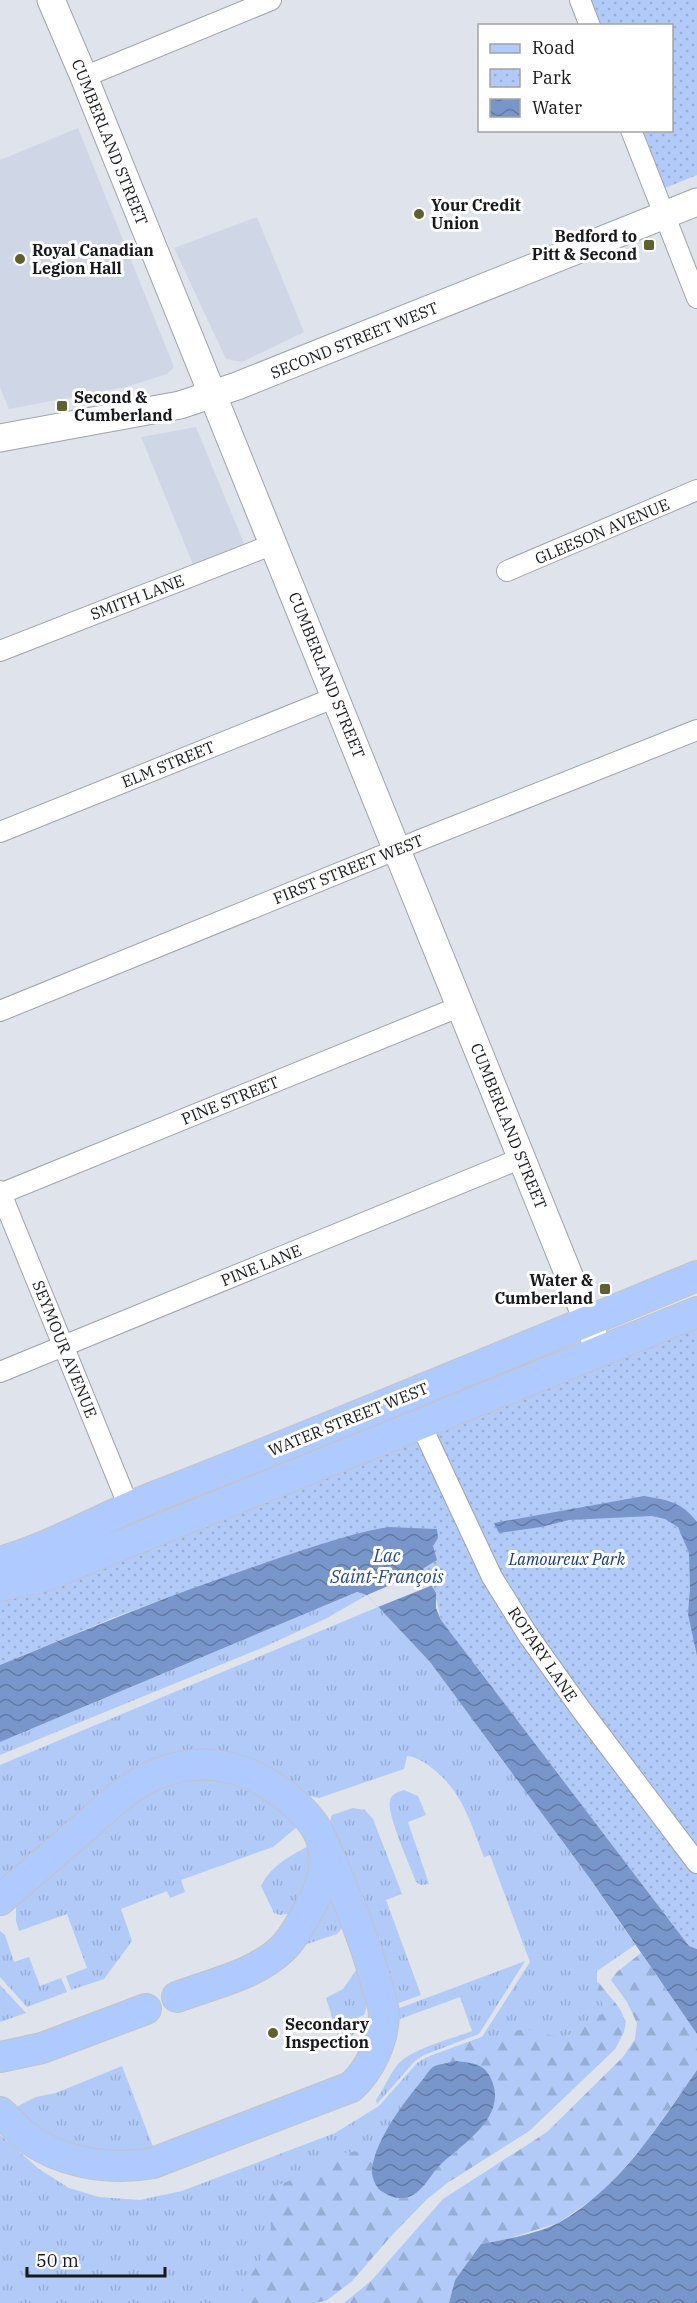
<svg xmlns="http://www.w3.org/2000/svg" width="697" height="2303" font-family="'IBM Plex Serif',serif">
	<defs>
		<pattern id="grass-tufts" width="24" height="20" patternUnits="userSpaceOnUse" patternTransform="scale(1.5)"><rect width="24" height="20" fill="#b1caf8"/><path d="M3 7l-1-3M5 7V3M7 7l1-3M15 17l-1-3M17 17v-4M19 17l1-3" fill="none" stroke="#98add4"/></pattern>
		<pattern id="forest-firs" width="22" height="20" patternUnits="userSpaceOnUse" patternTransform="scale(1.5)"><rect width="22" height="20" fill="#b1caf8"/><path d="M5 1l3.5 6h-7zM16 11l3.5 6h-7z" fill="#98add4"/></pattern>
		<pattern id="park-dots" width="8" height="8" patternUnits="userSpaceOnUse" patternTransform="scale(1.5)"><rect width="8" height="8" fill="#b1caf8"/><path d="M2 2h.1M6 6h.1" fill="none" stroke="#98add4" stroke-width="1.8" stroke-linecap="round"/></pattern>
		<pattern id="water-waves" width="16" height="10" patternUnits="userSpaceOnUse" patternTransform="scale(1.5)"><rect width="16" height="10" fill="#7996cb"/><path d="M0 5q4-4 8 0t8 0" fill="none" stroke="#627aa4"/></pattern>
	</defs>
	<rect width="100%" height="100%" fill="#dee3ec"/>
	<!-- built -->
	<path fill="#cfd7e7" d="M78,128L174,367L167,374L126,387L9,409L0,387V160Z
		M257,217L304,332L242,362L226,359L174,248Z
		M196,427L250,558L199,579L141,437Z"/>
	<!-- grass -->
	<path fill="url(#grass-tufts)" d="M357,1592L367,1595L327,1618L264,1647L0,1755V1742Z
		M378,1607L430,1662L591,1880L635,1945L597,1971V1981L626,2021L624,2032L615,2049L529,2131L447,2183L427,2199L391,2236L352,2281L327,2300L316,2303H0V2135L39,2169L69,2188L99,2197L140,2200L182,2191L335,2133L379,2106L417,2063L425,2058L482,2037L530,1962L490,1855L484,1857C470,1822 463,1792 432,1768C424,1762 417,1757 407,1756L404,1769L319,1798L310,1796L286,1778L259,1763L236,1754L208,1750L148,1762L121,1776L0,1883V1765Z
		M190,1778L223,1779L275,1803L297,1827L273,1847L181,1880L185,1892L170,1898L167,1891L121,1909L132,1941L104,1979L71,1990L66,1976L87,1968L67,1914L19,1931L16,1921V1904L146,1793Z
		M404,1790L418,1796L426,1815L408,1822L429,1884L421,1885L416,1882C411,1868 386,1813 390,1801C391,1794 398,1792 404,1790Z
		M353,1808L365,1810L373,1819L402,1894L386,1900L421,1995L396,2004L329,1824L332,1815Z
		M307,1847L314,1870L292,1913L280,1915L274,1913L261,1886C271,1866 288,1857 307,1847Z
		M333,1885L343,1927L337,1934L301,1946Z
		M0,1931L5,1935L14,1962L29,1957L40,1986L61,1978L67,1992L27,2007L0,1977Z
		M525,1961L479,2034L424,2055L415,2061L377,2104L376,2100C384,2089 388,2077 396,2067C408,2049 452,2039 472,2031L460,1997L400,2019L397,2009Z
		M357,1969C363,1984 371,1999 364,2015L335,2026L326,1998L343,1989Z
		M0,1985L26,2013L0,2022Z
		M362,2022L349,2040L339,2047L337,2032Z
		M122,2066L155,2152L145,2155L61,2146L12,2109L36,2097L56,2093Z"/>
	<!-- forest -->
	<path fill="url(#forest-firs)" d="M641,1953L697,2034V2070L646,2143L602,2193L558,2223L507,2239L481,2244L455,2280L449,2303H344L371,2281L443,2199L547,2132L623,2057L635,2039L637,2023L627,2002L611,1980L617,1972Z
		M599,1983C621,2012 634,2014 615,2049L529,2131L447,2183L427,2199L391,2236L352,2281L327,2300L316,2303H234L267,2249L271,2228L268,2202L276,2186L307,2174L344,2153L369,2150L375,2157L371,2172L389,2196L403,2199L411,2196L426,2183L438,2167L467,2143L455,2061L433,2067L430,2056L482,2037L500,2040C528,2018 537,2038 563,2036C575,2035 585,2024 595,2017C599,2014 603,2015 607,2011L597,1994Z"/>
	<!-- park -->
	<path fill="url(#park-dots)" d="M591,0H697V175L665,188L643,131L672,130V26L601,25Z
		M697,1324V1949L689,1946L441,1620L433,1585L423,1571L424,1568L218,1579L115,1617L0,1665V1597Z"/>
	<!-- water -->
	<path fill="url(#water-waves)" d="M644,1496C668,1500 682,1502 697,1522V1656L688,1614L690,1589L689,1553L678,1527L665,1519L652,1516L569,1520L541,1527L499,1533L494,1523Z
		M388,1527L437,1529L438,1538L433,1546L437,1560L424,1568L423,1571L436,1593V1608L441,1620L689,1946L697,1949V2034L591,1880L430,1662L367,1595L357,1592L0,1742V1665C85,1630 169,1595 256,1566C300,1551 343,1535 388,1527Z
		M455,2061C473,2063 485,2063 492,2081C507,2118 462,2144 440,2165C430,2175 421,2196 404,2198C397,2199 389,2196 383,2192C376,2189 371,2176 372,2169C376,2138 405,2101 424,2078C426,2075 430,2069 433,2067C438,2064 449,2063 455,2061Z
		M697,2070V2303H449L455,2280L481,2244C503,2240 541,2233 560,2222C621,2187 658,2126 697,2070Z"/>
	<!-- pier -->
	<path fill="#dee3ec" d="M423,1571L433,1585L378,1607L367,1595Z"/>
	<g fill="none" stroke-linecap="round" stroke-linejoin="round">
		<defs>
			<path id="street" d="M580,0L590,26
				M84,77L271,0
				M631,130L697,298
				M507,571L697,490
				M0,651L274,544
				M0,832L336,697
				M0,1011L420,840L697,730
				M0,1191L129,1507
				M0,1194L461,1006
				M0,1372L522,1158
				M421,1425L492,1577L528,1635L580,1708L697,1863"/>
			<path id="secondary" d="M51,0L84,77L600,1352
				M0,438L180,405L237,386L697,202"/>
			<path id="primary" d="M0,1562C55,1546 105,1516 159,1495C339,1425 518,1350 697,1276
				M0,1586L45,1576L94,1556L697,1312
				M0,1900C29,1875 57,1851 86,1826C108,1806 130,1784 159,1773C209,1753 258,1770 296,1805C307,1815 318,1827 322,1842C330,1871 318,1894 304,1918C297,1929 292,1940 283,1948C256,1975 211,1984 177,1997
				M0,2057L42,2048L146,2009
				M0,2112C8,2119 16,2128 24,2135C59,2163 110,2171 153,2163L351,2087C370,2070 384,2040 384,2013C383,2003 379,1992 376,1982C363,1933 342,1887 322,1840"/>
		</defs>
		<!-- street casing -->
		<use href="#street" stroke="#9fa3ac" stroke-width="22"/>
		<!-- secondary casing -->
		<use href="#secondary" stroke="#9fa3ac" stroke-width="29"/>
		<!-- primary casing -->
		<use href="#primary" stroke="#c3c3c4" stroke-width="32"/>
		<!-- street -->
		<use href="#street" stroke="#fff" stroke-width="20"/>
		<!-- secondary -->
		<use href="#secondary" stroke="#fff" stroke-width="27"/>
		<!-- primary -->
		<use href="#primary" stroke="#afcafe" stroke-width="30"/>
	</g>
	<!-- markers -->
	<g fill="#5e612f" stroke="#fff" stroke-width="2">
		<circle cx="419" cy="214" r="6"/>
		<rect x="643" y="239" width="12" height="12" rx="3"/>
		<circle cx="20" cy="259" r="6"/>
		<rect x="56" y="400" width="12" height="12" rx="3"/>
		<rect x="599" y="1283" width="12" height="12" rx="3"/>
		<circle cx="273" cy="2033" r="6"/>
	</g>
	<g text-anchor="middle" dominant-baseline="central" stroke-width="6" stroke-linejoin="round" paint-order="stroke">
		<!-- street labels -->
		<g font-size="16" fill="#17191c" stroke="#fff">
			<text transform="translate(110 142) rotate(68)">CUMBERLAND STREET</text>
			<text transform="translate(354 340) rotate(-22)">SECOND STREET WEST</text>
			<text transform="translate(602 531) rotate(-23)">GLEESON AVENUE</text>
			<text transform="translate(137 597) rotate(-21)">SMITH LANE</text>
			<text transform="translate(327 675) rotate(68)">CUMBERLAND STREET</text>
			<text transform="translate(168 764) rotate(-22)">ELM STREET</text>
			<text transform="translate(348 869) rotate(-22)">FIRST STREET WEST</text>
			<text transform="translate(230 1100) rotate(-22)">PINE STREET</text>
			<text transform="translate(509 1126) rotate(68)">CUMBERLAND STREET</text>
			<text transform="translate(261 1265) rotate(-22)">PINE LANE</text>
			<text transform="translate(65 1349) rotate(68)">SEYMOUR AVENUE</text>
			<text transform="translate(348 1419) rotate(-22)">WATER STREET WEST</text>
			<text transform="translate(543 1654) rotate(56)">ROTARY LANE</text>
		</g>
		<!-- poi labels -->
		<g font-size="16" font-weight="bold" fill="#17191c" stroke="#fff" text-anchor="start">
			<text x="431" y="205">Your Credit<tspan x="431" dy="18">Union</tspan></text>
			<text x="637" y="236" text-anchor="end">Bedford to<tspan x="637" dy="18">Pitt &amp; Second</tspan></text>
			<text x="32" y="250">Royal Canadian<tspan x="32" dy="18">Legion Hall</tspan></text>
			<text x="74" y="397">Second &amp;<tspan x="74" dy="18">Cumberland</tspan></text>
			<text x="593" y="1280" text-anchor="end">Water &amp;<tspan x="593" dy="18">Cumberland</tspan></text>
			<text x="285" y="2024">Secondary<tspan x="285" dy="18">Inspection</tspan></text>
		</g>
		<!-- park labels -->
		<g font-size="16" font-style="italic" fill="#173676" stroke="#fff">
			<text x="567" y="1559">Lamoureux Park</text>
		</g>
		<!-- water labels -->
		<g font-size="18" font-style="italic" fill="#27488a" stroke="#fff">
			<text x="387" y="1555">Lac<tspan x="387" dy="21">Saint-François</tspan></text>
		</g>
	</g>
	<!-- legend -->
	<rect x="478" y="24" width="195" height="108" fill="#ffffff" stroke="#a2a3a4" stroke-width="1.5"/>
	<rect x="490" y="44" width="30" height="9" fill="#afcafe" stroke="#a2a3a4" stroke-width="1.5"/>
	<text x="532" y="54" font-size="18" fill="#17191c">Road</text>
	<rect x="490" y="69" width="30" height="18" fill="url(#park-dots)" stroke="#a2a3a4" stroke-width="1.5"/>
	<text x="532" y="84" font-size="18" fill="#17191c">Park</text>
	<rect x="490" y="99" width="30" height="18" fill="url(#water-waves)" stroke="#a2a3a4" stroke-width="1.5"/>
	<text x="532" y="114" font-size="18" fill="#17191c">Water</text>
	<!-- scale -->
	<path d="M27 2267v9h138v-9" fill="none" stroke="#17191c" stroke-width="3"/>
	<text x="36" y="2267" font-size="18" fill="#17191c" stroke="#ffffff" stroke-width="4.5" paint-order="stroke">50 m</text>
</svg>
